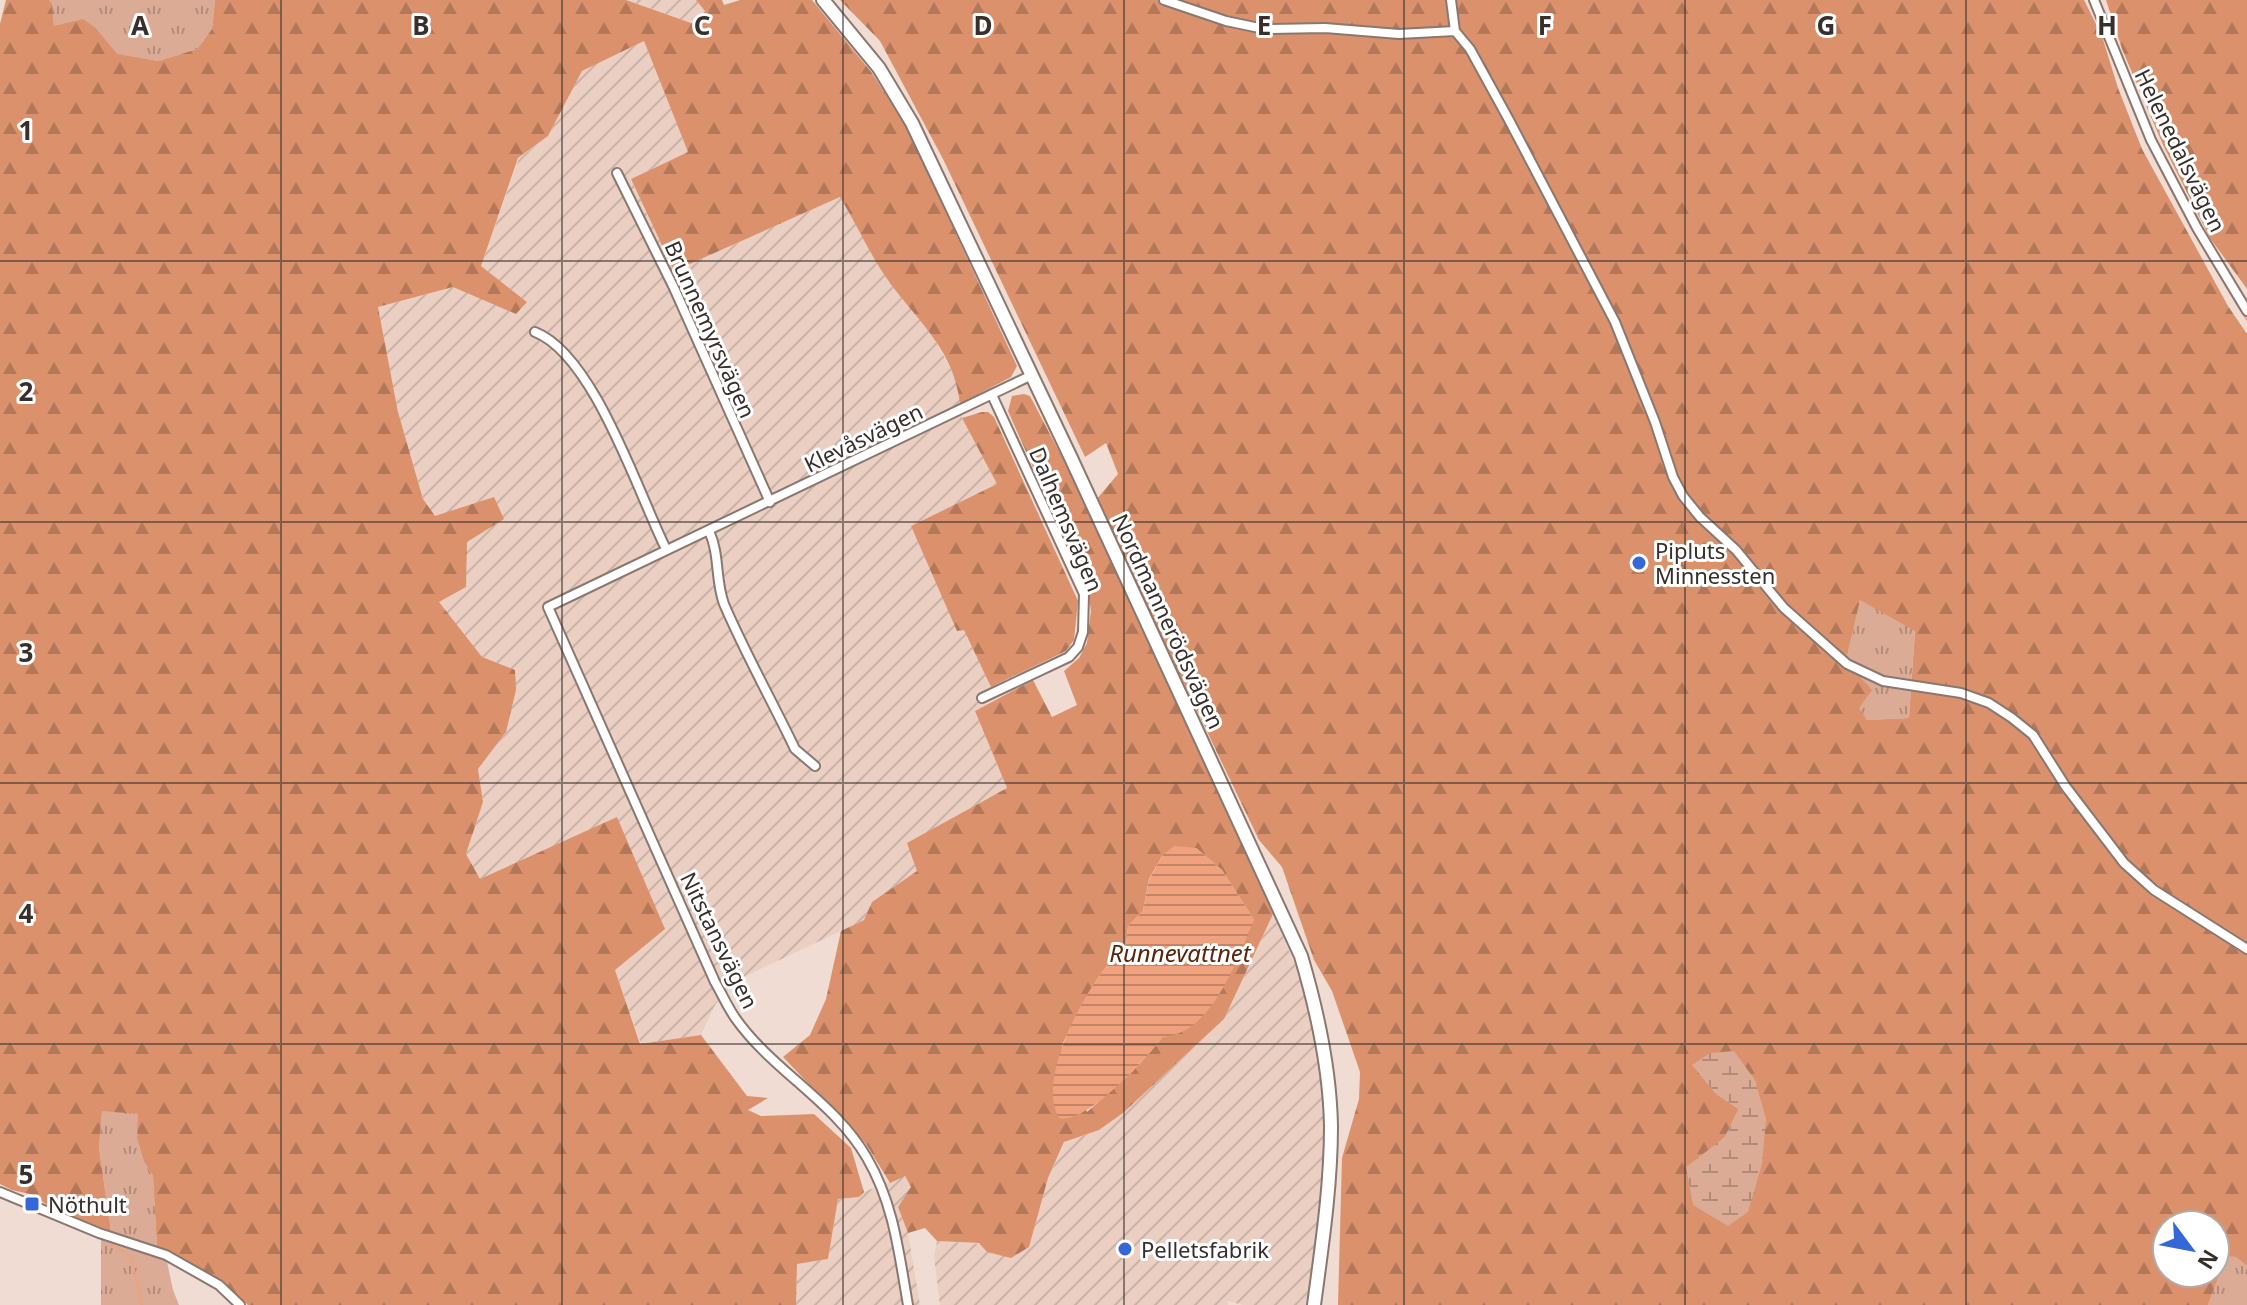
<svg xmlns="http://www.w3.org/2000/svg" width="2247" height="1305" font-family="'Noto Sans',sans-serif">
	<defs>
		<pattern id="industrial-furrows" width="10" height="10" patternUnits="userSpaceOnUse" patternTransform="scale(2)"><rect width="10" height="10" fill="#ebcfc2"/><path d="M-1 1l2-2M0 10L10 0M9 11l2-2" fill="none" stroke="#cab2a7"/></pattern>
		<pattern id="grass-tufts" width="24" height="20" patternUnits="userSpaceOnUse" patternTransform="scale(2)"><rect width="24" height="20" fill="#dbab95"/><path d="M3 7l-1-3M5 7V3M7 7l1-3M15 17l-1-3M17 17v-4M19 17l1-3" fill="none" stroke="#b28c7a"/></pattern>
		<pattern id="forest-firs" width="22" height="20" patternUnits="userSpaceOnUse" patternTransform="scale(2)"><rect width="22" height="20" fill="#dc916d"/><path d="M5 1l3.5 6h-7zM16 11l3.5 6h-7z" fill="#b3775a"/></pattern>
		<pattern id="wetland-marsh" width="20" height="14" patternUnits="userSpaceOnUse" patternTransform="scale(2)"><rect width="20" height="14" fill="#dbab95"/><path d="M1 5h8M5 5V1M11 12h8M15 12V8" fill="none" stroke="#b28c7a"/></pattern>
		<pattern id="water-rules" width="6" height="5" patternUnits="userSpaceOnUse" patternTransform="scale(2)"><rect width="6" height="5" fill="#f0a27e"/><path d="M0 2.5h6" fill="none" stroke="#c38467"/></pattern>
	</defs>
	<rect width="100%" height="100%" fill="#f0dcd2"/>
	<!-- industrial -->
	<path fill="url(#industrial-furrows)" d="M627,0H696L706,10L694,24Z
		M644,41L688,152L631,179L674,271L840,197L891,284L934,338L958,382L962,418L997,484L911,526L958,631L964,629L996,698L975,711L1007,788L908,843L917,871L872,902L864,920L737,980L715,1005L701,1035L641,1044L615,970L480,879L466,854L483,802L478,769L506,732L482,657L438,602L466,587V542L435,517L423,499L398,412L378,307L453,287L527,302L481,266L519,158L548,136L582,71Z
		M1273,914L1299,974L1313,1030L1323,1088L1325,1152L1322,1201L1307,1305H1243L1228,1301V1305H940L934,1256L937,1241L1029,1247L1048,1178L1065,1142L1099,1130L1123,1113L1224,1019Z
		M904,1176L912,1187L898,1207L908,1233L920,1305H796L797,1264L828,1259L838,1199L859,1197L864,1192Z"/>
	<!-- grass -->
	<path fill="url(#grass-tufts)" d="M49,0H215L212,29L197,49L158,61L117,55L96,28L54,26L52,3Z
		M1860,599L1915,630L1909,718L1867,720L1858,708L1846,661Z
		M102,1110L139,1114L137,1139L144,1162L153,1176L157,1248L111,1231L99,1148Z
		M101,1236L166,1257L173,1290L179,1305H101Z
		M2226,1255L2236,1257L2247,1266V1305H2208Z"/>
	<!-- forest -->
	<path fill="url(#forest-firs)" fill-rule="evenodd" d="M6,0H49L52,3L54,26L83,19L96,28L117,54L158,61L197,49L212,29L215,0H626L694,24L705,11L696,0H722L724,5L740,0H812L872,73L906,126L1017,366L1011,377L960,404C954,350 920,324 890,283C871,257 857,225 840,197L674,271L631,179L688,152L644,41L582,71L548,136L518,158L481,266L527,302L516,314L453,287L378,307L398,412L423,499L435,516L494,497L504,519L467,542L466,587L439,602L482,657L515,670L516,690L506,732L478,769L483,802L466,854L480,879L617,817L665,929L615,970L640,1044L701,1035L747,1096L768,1098L748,1110L761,1116L814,1114L851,1148L864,1192L859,1197L838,1199L828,1259L797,1264L796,1305H248L215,1277L157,1248L153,1176L144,1162L137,1139L138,1114L102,1111L99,1148L111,1231L53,1210L34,1195L12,1190L0,1184V24Z
		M840,0H2084L2102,36L2118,88L2142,149L2228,306L2247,334V1266L2236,1257L2226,1256L2208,1305H1338L1342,1158L1359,1099L1360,1072L1332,991L1314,960L1282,867L1259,840L1096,500L1118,474L1106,443L1085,457L943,159L880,41ZM1860,600L1915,631L1909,718L1867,720L1859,708L1872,690L1846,661ZM1715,1093L1766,1119L1708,1152L1725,1137L1739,1109ZM2167,1225H2215V1273H2167Z
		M2106,0H2247V289L2210,238L2163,145L2122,49Z
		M1024,394L1030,396L1064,461L1255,869L1273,914L1224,1019L1123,1113L1099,1130L1064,1142L1048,1178L1029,1247L1011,1258L987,1252L979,1243L937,1241L925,1228L908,1233L898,1207L911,1187L905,1176L890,1183L866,1144L783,1057L810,1035L826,999L841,931L864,920L872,902L917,871L907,843L1007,788L975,711L1033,680L1052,717L1077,705L1064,671L1079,658L1087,643L1091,611L1088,592L1008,411L1012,396ZM1196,848L1222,870L1254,920L1152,1050L1132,1072L1087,1112L1062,1045C1078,1012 1097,970 1126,946L1128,926L1143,911L1149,879L1162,856Z
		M982,412H988L994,417L1078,601L1074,640L1066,651L991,687L964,630L957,631L911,526L997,484L962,418Z"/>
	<!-- wetland -->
	<path fill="url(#wetland-marsh)" d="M1734,1051L1755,1080L1766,1119L1762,1164L1748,1212L1728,1226L1693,1205L1686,1167L1725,1137L1739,1109L1715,1093L1692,1065L1710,1053Z"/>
	<!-- water -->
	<path fill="url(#water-rules)" d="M1174,846L1196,848L1222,870L1254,920C1237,959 1213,1033 1163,1037C1145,1059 1088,1124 1059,1118C1034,1077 1092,973 1126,946L1128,926L1143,911L1149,880L1162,856Z"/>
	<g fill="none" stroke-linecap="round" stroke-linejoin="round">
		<!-- stream -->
		<path stroke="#f0a27e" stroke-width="2" d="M2089,0L2093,8
			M2115,62C2147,154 2196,238 2247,320
			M112,1244L131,1257L142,1305"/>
		<defs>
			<path id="minor" d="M1164,0L1226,21L1264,29L1325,28L1399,34L1455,31
				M1451,0L1455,31L1470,49L1509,120L1615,322L1655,422L1673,477L1683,496L1700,517L1736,550L1784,608L1847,664L1883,681L1961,693L1989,703L2012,718L2033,735L2066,787L2124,863L2154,890L2247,949
				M2094,0L2151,140L2197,228L2247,311
				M617,173L674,288L770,502
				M535,332C594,355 638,493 666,549
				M709,531C720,554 715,580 724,604C745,653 772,701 795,749L815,766
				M982,698L1069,657L1078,647L1083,632L1084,594L992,395
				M0,1192L99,1233L166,1255L219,1285L240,1305
				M908,1305C899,1254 894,1204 867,1158C835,1102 773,1071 736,1019C728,1008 722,994 715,982L548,607L1032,375"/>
			<path id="secondary" d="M823,0L879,68L912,123L1071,458L1301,956C1317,1010 1330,1069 1331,1126C1331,1186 1322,1245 1314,1305"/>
		</defs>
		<!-- minor casing -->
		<use href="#minor" stroke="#8a776f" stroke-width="12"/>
		<!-- secondary casing -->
		<use href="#secondary" stroke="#8a776f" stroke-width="16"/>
		<!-- minor -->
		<use href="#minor" stroke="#fff" stroke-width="8"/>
		<!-- secondary -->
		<use href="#secondary" stroke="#fff" stroke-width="12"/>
	</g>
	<!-- grid -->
	<path fill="none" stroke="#362f2b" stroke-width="2" stroke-opacity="0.55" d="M281,0V1305M562,0V1305M843,0V1305M1124,0V1305M1404,0V1305M1685,0V1305M1966,0V1305M0,261H2247M0,522H2247M0,783H2247M0,1044H2247"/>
	<!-- markers -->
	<g fill="#3467d7" stroke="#fff" stroke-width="3">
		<circle cx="1639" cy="563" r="8"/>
		<rect x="24" y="1196" width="16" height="16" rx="4"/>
		<circle cx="1125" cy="1249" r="8"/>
	</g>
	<g text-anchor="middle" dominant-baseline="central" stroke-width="6" stroke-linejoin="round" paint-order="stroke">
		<!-- street labels -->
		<g font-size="22" fill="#362f2b" stroke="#fff">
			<text transform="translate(2181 150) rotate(64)">Helenedalsvägen</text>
			<text transform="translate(711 329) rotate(66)">Brunnemyrsvägen</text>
			<text transform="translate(863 437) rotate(-26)">Klevåsvägen</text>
			<text transform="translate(1067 519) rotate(67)">Dalhemsvägen</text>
			<text transform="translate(1169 621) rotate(65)">Nordmannerödsvägen</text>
			<text transform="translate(720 940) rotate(64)">Nitstansvägen</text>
		</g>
		<!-- poi labels -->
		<g font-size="22" fill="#362f2b" stroke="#fff" text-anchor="start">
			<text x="1655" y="550">Pipluts<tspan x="1655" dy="25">Minnessten</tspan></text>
			<text x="48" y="1204">Nöthult</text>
			<text x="1141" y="1249">Pelletsfabrik</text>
		</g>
		<!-- water labels -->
		<g font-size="24" font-style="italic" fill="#57260c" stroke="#fff">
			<text x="1180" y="952">Runnevattnet</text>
		</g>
	</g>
	<g font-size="26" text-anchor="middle" font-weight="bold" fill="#362f2b" stroke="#fff" stroke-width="6" stroke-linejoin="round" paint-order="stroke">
		<text x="140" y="35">A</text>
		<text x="421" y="35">B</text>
		<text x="702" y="35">C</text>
		<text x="983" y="35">D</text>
		<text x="1264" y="35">E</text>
		<text x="1545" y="35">F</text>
		<text x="1826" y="35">G</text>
		<text x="2107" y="35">H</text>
		<text x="26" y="140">1</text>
		<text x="26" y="401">2</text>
		<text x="26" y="662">3</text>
		<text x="26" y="923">4</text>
		<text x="26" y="1184">5</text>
	</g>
	<!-- north arrow -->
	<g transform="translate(2191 1249) rotate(122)"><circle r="38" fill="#ffffff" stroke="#afacaa" stroke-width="2"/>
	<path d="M0-6L14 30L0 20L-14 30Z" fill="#3467d7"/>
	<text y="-12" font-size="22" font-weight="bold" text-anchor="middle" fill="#362f2b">N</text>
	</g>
</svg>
